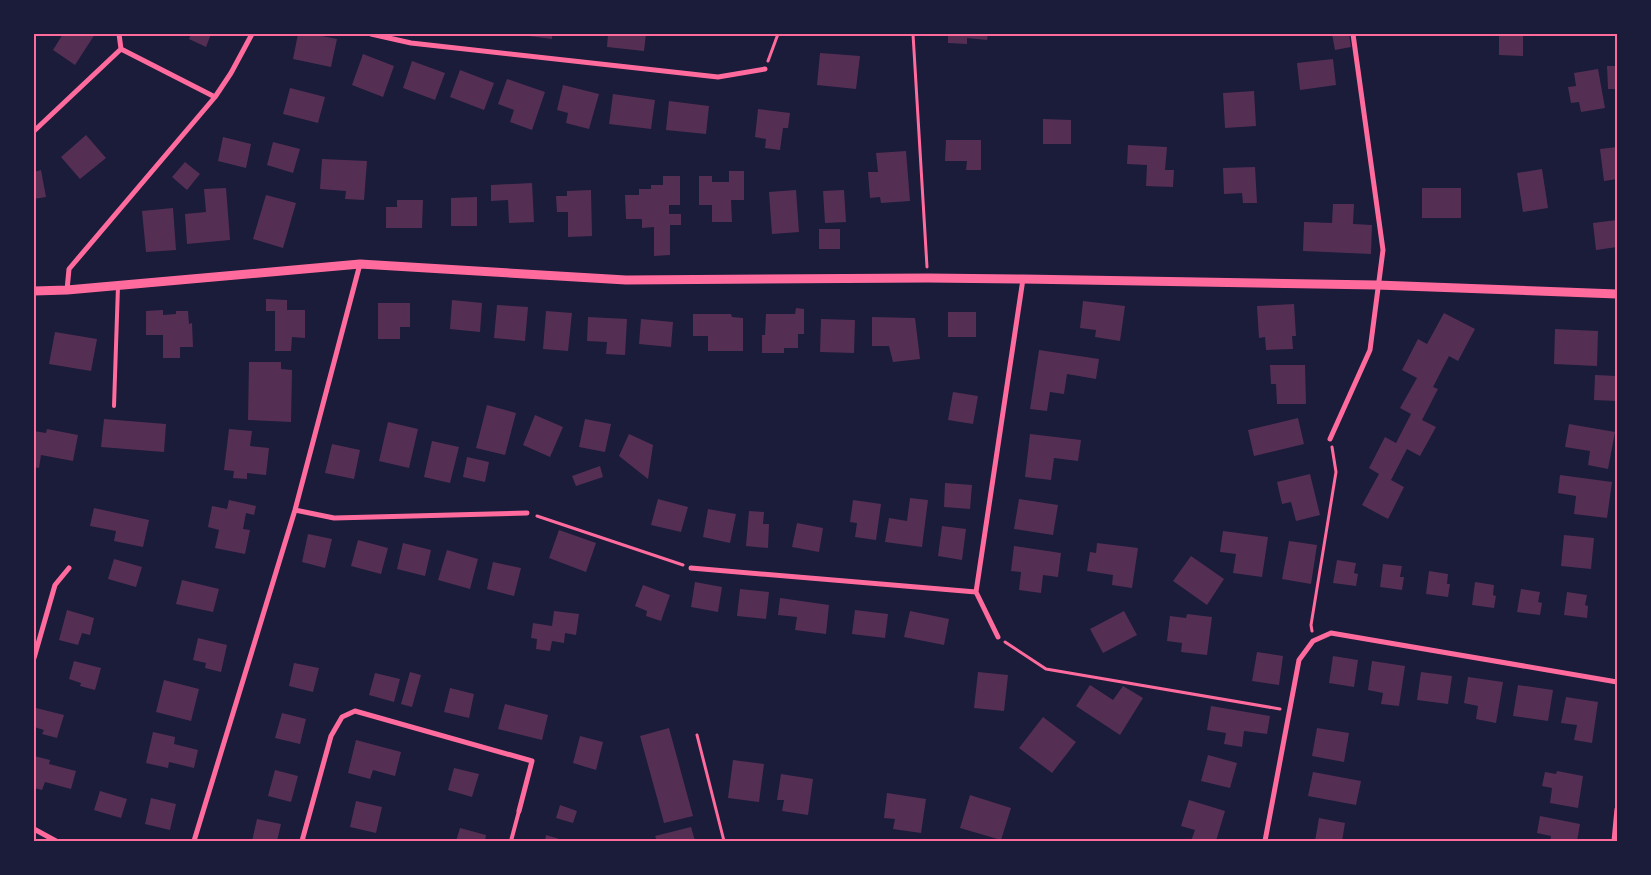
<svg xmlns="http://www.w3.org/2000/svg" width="1651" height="875" font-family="'Public Sans',sans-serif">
	<rect width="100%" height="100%" fill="#1b1b3a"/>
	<!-- building -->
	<path fill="#542f53" d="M63,34H95L75,65L53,50Z
		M191,34H211L206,47L189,39Z
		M298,34H312L337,39L331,67L293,59Z
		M530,34H552V39L529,36Z
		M608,34H646L644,51L607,47Z
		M948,34H988L987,40L967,38V44L948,43Z
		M1332,34H1349L1351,47L1335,50Z
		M1499,34L1523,35V56L1499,55Z
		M820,53L860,56L856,89L817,85Z
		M363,54L394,66L383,97L352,85Z
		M1333,59L1336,85L1300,90L1297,63Z
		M412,61L445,73L435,100L403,88Z
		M1607,66H1617V89H1608Z
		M1598,69L1605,108L1581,112L1579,102L1571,103L1568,87L1576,86L1574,73Z
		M460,70L494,83L484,110L450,97Z
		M507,79L545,92L532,130L510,122L514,110L498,104Z
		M563,85L599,94L589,129L566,123L568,113L557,110Z
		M290,88L325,97L318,123L283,114Z
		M1254,91L1256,126L1225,128L1223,93Z
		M613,94L655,100L651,129L609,124Z
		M669,101L709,106L706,134L666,130Z
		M758,109L790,113L788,128H783L780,150L765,148L766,139L755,137Z
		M1043,119L1071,120V144H1043Z
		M86,135L106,158L80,179L61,157Z
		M223,137L251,144L246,168L218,161Z
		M946,140H981V170H966L967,161H945Z
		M273,142L300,149L293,173L267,165Z
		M1128,145L1167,147L1165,170H1174L1173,187L1146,186L1147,165L1127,164Z
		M1617,147V179L1604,181L1600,149Z
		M906,151L910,201L881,203L880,197L870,198L868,172H878L876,153Z
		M322,159L367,161L364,200L345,199L346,191L320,189Z
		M185,162L200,174L187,190L172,177Z
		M1255,167L1257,203H1243L1242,193L1224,194L1223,168Z
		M1542,169L1548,208L1523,212L1517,173Z
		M41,170L46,197L34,199V172Z
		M729,171H744V200H731L732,222H712V205H699V176H712V182H729Z
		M663,176H680V205H669V214H681V225H670V255L654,256V227L642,228V219H626L625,195H639V189H651V185H663Z
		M532,183L534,222L509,223L508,200L491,201V185Z
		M226,188L230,240L187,244L185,214L206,212L204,189Z
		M1422,188H1461V218H1422Z
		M591,190L592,236L568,237V212H557L556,196H567V191Z
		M796,190L799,232L772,234L769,192Z
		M844,190L846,222L825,223L823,191Z
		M266,195L296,203L283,248L253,239Z
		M477,197V226H451V198Z
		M397,200H423L422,228H386V207H397Z
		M1333,204H1354L1353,224L1372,225L1371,254L1303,251L1304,222L1332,223Z
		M173,208L176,250L146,252L142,211Z
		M1617,220V247L1596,250L1593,223Z
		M819,229H840V249H819Z
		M266,299L287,300V310H305V338L292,337L291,351H275V311H266Z
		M452,300L482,303L480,332L450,329Z
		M1083,301L1125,306L1120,341L1095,337L1096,330L1080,328Z
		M378,303H410V327H400V339H378Z
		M1294,304L1296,336H1292L1293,349L1266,350L1265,337L1259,338L1257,306Z
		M497,305L528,307L525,341L494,338Z
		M796,308L804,309V334H798V348H784V353H762V335H765L766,314H795Z
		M163,310V315L176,314V311H188L189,324L192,323L193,347H180V358H163V335H146V311Z
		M546,311L572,313L568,351L543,349Z
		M948,312H976V337H948Z
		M1444,313L1475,329L1458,361L1449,356L1433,387L1438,389L1422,420L1436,427L1420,456L1407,449L1391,480L1404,487L1388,519L1362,505L1379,474L1369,468L1385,437L1396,443L1411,414L1400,408L1417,378L1402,370L1418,339L1427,344Z
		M693,314H731L732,317L743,318V351H708V336H693Z
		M588,317L627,319L625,355L606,354L607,342L587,341Z
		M872,317L915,318L920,359L893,362L889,346H872Z
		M641,319L673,322L671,347L639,344Z
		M821,319L855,320L854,353L820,352Z
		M1555,329L1598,331L1597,366L1554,364Z
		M55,332L97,339L91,371L49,364Z
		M1039,350L1099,359L1096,379L1067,374L1064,394L1050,392L1047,411L1030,409Z
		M249,362H281V369L292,370L291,422L248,420Z
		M1270,365H1305L1306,404H1277L1276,384H1271Z
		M1595,375L1617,376V401L1594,400Z
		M953,392L978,396L973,424L948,420Z
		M487,405L516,413L505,455L476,448Z
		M535,415L563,427L550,457L523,445Z
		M1298,418L1304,444L1254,456L1248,430Z
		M104,419L166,424L164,452L101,447Z
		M585,419L611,424L605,452L579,447Z
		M388,422L418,429L409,468L379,461Z
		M1569,424L1615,432L1608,469L1588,465L1590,451L1565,447Z
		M47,429L78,435L73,461L41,455L39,468L34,467V431L46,433Z
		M229,429L252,431L250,446L269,448L266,475L247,473V479L233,478L234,471L224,470Z
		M629,434L653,445L648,479L619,456Z
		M1030,434L1081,440L1078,461L1054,458L1051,480L1025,477Z
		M432,441L459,447L450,483L424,477Z
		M332,444L360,450L354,479L325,473Z
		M467,457L489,462L485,482L463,477Z
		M600,466L603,477L576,486L572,476Z
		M1310,474L1320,515L1296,521L1291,502L1282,504L1277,482Z
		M1560,475L1612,482L1607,518L1574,514L1576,496L1558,493Z
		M945,483L972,485L970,509L944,507Z
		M910,498L928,500L922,547L885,542L889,518L907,521Z
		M658,499L688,507L681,532L651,525Z
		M1019,499L1058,505L1053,535L1014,529Z
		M229,500L256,506L254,515L246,513L243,529L250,530L245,554L215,548L219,530L208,527L212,506L227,509Z
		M853,500L881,504L876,540L855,537L857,523L850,522Z
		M94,508L149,520L143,547L114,541L116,531L90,526Z
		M708,509L736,514L730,543L703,537Z
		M749,511L764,512L763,524H769L768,548L746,546Z
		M797,523L823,528L819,552L792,547Z
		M942,526L966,529L962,560L938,556Z
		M559,530L596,543L586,572L549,558Z
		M1223,531L1268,537L1262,577L1233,573L1236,554L1220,552Z
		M308,534L332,539L325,568L302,562Z
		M1564,535L1594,538L1591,569L1561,566Z
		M358,540L388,548L381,574L351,566Z
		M1289,541L1317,545L1311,584L1282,579Z
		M403,543L431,550L425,576L397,569Z
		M1097,543L1138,548L1132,588L1112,585L1113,575L1087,571L1090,552L1096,553Z
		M1014,546L1061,553L1058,577L1043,575L1041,593L1019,590L1021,572L1011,571Z
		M447,550L478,559L470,589L438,580Z
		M1191,556L1224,579L1207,605L1173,581Z
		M114,559L142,567L136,587L108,579Z
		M1337,560L1356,563L1354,573L1358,574L1356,586L1333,583Z
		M493,562L521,568L514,596L487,589Z
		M1383,564L1402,566L1400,577H1404L1402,590L1380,587Z
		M1429,571L1448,574L1447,584H1450L1448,597L1426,594Z
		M182,580L219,589L213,612L176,604Z
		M695,582L722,587L718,612L691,607Z
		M1475,582L1494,585L1493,595L1496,596L1494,608L1472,605Z
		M643,585L670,595L661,621L646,616L647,611L635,606Z
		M740,589L769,592L766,619L737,616Z
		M1521,589L1540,592L1538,602L1542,603L1540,615L1517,612Z
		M1567,592L1587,595L1585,605L1588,606L1587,618L1564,615Z
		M780,598L829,605L826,634L795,630L797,617L778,615Z
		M67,610L94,618L90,635L82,633L78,645L59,640Z
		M855,610L888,614L885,638L852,634Z
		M554,611L579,614L576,635L565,633L564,643L552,641L550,651L536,649L537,639L531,638L533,623L552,626Z
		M910,611L949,619L944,645L904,637Z
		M1124,611L1137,635L1103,653L1090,629Z
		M1187,614L1212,617L1207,655L1181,652L1182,643L1167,641L1170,616L1186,618Z
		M198,638L227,645L221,672L205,668L206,663L193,660Z
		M1257,652L1283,656L1279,685L1252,681Z
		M1333,656L1358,660L1354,687L1329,683Z
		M74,661L101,668L95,690L80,686L81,683L69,679Z
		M1372,661L1405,666L1399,706L1381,704L1383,693L1368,690Z
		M294,663L319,668L313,692L289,686Z
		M410,672L421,675L412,707L401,704Z
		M978,672L1008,675L1004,711L974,708Z
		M1421,672L1452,676L1448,704L1417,700Z
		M375,673L400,679L394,702L369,695Z
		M1468,677L1503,682L1496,723L1476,719L1478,706L1464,703Z
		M164,680L199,689L191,721L156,712Z
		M1090,685L1113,700L1123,686L1143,698L1120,735L1076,706Z
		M1518,685L1553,690L1548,721L1513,716Z
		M450,688L474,694L469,718L444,712Z
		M1566,697L1598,702L1592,743L1574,740L1577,725L1561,723Z
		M505,704L548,715L542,740L498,729Z
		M1211,706L1270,716L1267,734L1244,731L1242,747L1224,744L1226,733L1207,730Z
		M36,708L64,715L57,738L42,734L44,730L34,727V716Z
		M282,713L306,719L300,744L275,738Z
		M1043,717L1076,742L1052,773L1019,748Z
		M669,728L693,816L664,823L640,736Z
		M1317,728L1349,733L1344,762L1312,756Z
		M153,732L175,737L174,744L198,750L194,768L169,762L168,768L146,763Z
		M580,736L603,742L596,770L573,763Z
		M356,740L401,752L395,776L373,770L370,779L348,773Z
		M1208,755L1237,763L1230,788L1201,781Z
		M34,756L50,760L49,764L76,771L71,789L45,782L42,790L34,788Z
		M733,760L764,764L759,802L728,798Z
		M454,768L479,774L472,797L448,790Z
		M275,770L298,776L291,802L268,796Z
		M1557,771L1583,776L1578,808L1550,803L1552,788L1542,786L1545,772L1556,774Z
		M1313,772L1361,781L1356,805L1308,796Z
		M781,774L813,779L808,815L782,811L784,800H777Z
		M100,791L127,799L121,818L94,810Z
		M887,793L926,799L921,833L893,829L895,819L884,818Z
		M970,795L1011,808L1001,840L960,828Z
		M151,798L176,804L170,830L145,824Z
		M1189,800L1225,811L1216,841H1191L1195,830L1181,826Z
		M356,801L382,807L376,833L350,827Z
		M560,805L577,811L573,823L556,818Z
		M1540,816L1580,824L1577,841H1550L1551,836L1537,833Z
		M1319,818L1345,823L1342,841H1315Z
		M257,819L281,824L277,841H252Z
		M691,827L695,841H657L655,836Z
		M460,828L486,835L485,841H456Z
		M546,835L566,841H545Z"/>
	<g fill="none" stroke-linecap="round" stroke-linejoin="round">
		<!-- path -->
		<path stroke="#ff6b9d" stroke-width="3" d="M913,34L927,267
			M768,61L778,34
			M537,516L683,565
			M1312,631L1311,625L1336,472L1332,447
			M1005,642L1046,669L1280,709
			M697,735L724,841"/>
		<!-- service -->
		<path stroke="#ff6b9d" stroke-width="4" d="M114,406L118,286
			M511,841L519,811"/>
		<!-- minor -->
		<path stroke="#ff6b9d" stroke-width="5" d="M371,34L411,43L718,77L765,69
			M121,49L215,97
			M34,131L121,49L119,34
			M67,290L69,269L215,97L231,73L252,34
			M1330,439L1370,350L1383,250L1353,34
			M295,510L334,518L527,513
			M691,568L976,592L1023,279
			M976,592L998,637
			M34,658L55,585L69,568
			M34,829L56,841
			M194,841L295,510L360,264
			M302,841L331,736L342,717L355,711L532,761L519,811
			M1265,841L1299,660L1313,641L1331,633L1617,682
			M1614,841L1617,809"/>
		<!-- tertiary -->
		<path stroke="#ff6b9d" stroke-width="9" d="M34,291L67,290L360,264L626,280L928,278L1023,279L1377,285L1617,294"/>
	</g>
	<!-- border -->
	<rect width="1651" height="875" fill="none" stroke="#1b1b3a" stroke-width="70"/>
	<rect x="35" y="35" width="1581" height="805" fill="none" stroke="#ff6b9d" stroke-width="2"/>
</svg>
